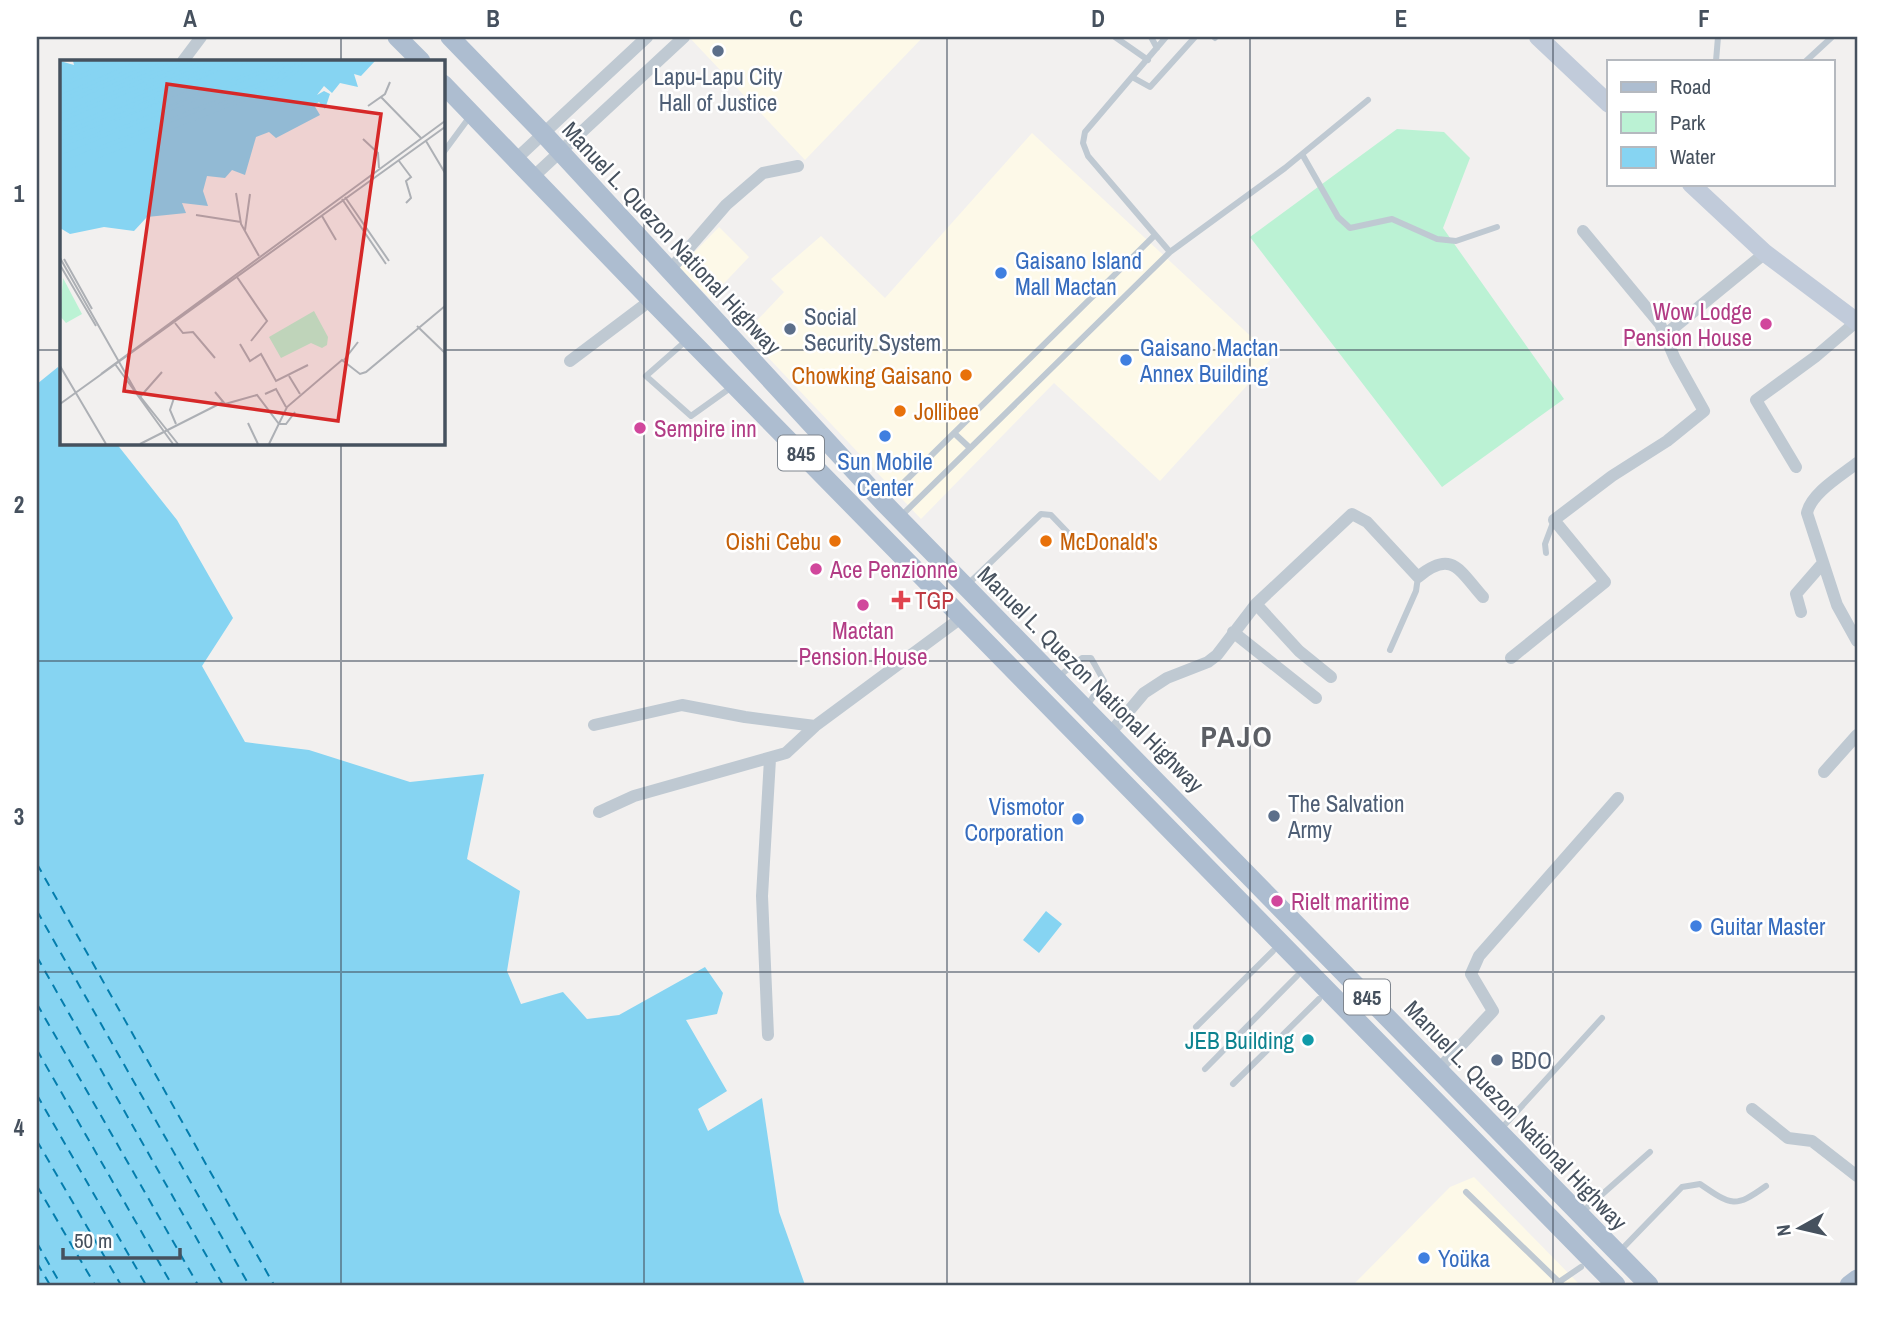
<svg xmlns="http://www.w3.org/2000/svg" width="1894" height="1322" font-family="'Archivo Narrow',sans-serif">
	<rect width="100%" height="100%" fill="#f2f0ef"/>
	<!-- commercial -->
	<path fill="#fdf9e8" d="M689,37H923L805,160Z
		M1032,133L1273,357L1160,481L1054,383L921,519L745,333L784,292L771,279L821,236L885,298Z
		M719,227L749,257L710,298L679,268Z
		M1474,1177L1580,1285H1353L1450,1187Z"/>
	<!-- green -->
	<path fill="#bbf2d4" d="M1397,129L1444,132L1470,158L1443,228L1564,399L1442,487L1250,237Z"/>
	<!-- water -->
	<path fill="#86d4f2" d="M58,367L61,372V443H116L177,520L233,618L202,666L245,742L309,750L410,782L484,774L467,859L520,891L507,971L521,1004L563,992L587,1019L619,1015L705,967L723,993L717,1014L686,1020L727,1091L698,1109L708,1131L762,1098L779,1212L805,1285H37V384Z
		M1046,911L1062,924L1039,953L1023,940Z"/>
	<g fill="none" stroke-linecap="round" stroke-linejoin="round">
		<!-- ferry -->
		<path stroke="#047dad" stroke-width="2" stroke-dasharray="9 7" stroke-linecap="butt" d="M37,864L274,1285
			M37,911L249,1285
			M37,957L223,1285
			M37,1004L198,1285
			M37,1050L172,1285
			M37,1095L146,1285
			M37,1141L121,1285
			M37,1186L95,1285
			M37,1243L61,1285
			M37,1263L50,1285"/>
		<!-- lane -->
		<path stroke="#bfc9d2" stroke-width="6" d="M1115,37L1148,60
			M1151,37L1157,48
			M1166,37L1085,132L1083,143L1088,156L1170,252
			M1214,37L1215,38
			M1716,61L1718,37
			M1806,61L1832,37
			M1132,77L1150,87L1195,37
			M443,153L471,115
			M1302,154L1338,217L1350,228L1392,219L1437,239L1456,241L1497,227
			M687,340L646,376L691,416L733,386
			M954,433L970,448
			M885,501L1155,235
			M900,517L1170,252L1285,168L1368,100
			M1546,553L1545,544L1554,520
			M967,585L1041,514L1051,515L1073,538
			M1390,650L1416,591L1418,577
			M1058,677L1082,658H1091L1104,681L1086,707
			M1196,1027L1273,951
			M1205,1069L1297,976
			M1233,1084L1319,999
			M1500,1130L1602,1018
			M1466,1192L1562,1285
			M1581,1213L1650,1152
			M1619,1252L1682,1187L1700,1184C1732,1206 1735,1208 1766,1186
			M1559,1282L1581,1267"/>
		<!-- street -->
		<path stroke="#bfc9d2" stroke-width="12" d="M183,61L201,37
			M516,159L647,37
			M533,177L684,37
			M669,271L726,205L763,173L798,166
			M1666,334L1765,253
			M570,361L651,300
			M1857,463C1842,475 1811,493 1807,513L1837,605L1857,641
			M1796,467L1756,400L1815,357L1856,322
			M1256,604L1299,651L1331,677
			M1801,612L1796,594L1823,563
			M1233,632L1316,698
			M1511,658L1605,582L1554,520L1612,476L1667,441L1704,411L1675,359L1660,324L1583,231
			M594,725L682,705L745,717L815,726
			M1111,732L1144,693L1167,678L1208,662L1217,655L1256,604L1352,514L1367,522L1418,577C1452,549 1459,570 1483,597
			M1824,772L1857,735
			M599,812L634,796L786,753L815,726L961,618
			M768,1035L762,896L770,759
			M1438,1070L1493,1011L1471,974L1479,956L1618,798
			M1752,1109L1788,1138L1812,1141L1857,1176"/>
		<!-- secondary -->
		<path stroke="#c1cbda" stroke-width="18" d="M1538,37L1609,104
			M1691,184L1765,253L1857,322"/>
		<!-- primary -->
		<path stroke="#adbdd0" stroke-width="19" d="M397,37L421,61
			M450,37L543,133L883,502L1649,1285
			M443,84L651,300L1616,1285
			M1849,1285L1857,1279"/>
	</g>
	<!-- grid -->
	<path fill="none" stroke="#46515e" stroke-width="2" stroke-opacity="0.55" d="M341,37V61M644,37V1285M947,37V1285M1250,37V1285M1553,37V1285M37,350H61M443,350H1857M341,443V1285M37,661H1857M37,972H1857"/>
	<!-- markers -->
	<g fill="#5c6f8a" stroke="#fff" stroke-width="2.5">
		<circle cx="718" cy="51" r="7"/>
		<circle cx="790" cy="329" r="7"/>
		<circle cx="1274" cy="816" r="7"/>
		<circle cx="1497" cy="1060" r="7"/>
	</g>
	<g fill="#3f7fe0" stroke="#fff" stroke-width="2.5">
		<circle cx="1001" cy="273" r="7"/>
		<circle cx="1126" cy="360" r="7"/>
		<circle cx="885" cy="436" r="7"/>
		<circle cx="1078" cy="819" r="7"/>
		<circle cx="1696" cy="926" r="7"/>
		<circle cx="1424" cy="1258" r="7"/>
	</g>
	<g fill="#d1479c" stroke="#fff" stroke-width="2.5">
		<circle cx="1766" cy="324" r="7"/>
		<circle cx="640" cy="428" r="7"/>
		<circle cx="816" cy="569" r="7"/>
		<circle cx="863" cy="605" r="7"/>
		<circle cx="1277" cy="901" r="7"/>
	</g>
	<g fill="#e8710a" stroke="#fff" stroke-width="2.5">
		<circle cx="966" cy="375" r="7"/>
		<circle cx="900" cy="411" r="7"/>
		<circle cx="835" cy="541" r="7"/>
		<circle cx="1046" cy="541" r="7"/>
	</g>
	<path fill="#e0444e" stroke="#fff" stroke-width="2.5" d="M897.5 589.5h7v7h7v7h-7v7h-7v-7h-7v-7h7z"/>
	<circle fill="#0f9aa8" stroke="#fff" stroke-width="2.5" cx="1308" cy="1040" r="7"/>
	<g text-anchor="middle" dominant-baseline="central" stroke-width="5" stroke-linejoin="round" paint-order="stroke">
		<!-- shield labels -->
		<g fill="#fff" stroke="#7e858e" stroke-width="2">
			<rect x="778" y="435.5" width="46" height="35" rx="5"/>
			<rect x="1344" y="979.5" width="46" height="35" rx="5"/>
		</g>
		<g font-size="21" font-weight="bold" fill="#46515e">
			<text x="801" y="453">845</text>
			<text x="1367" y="997">845</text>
		</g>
		<!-- service labels -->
		<g font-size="23" fill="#4e5e75" stroke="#fff" text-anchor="start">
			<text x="718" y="76" text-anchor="middle">Lapu-Lapu City<tspan x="718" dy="26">Hall of Justice</tspan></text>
			<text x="804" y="316">Social<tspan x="804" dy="26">Security System</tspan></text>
			<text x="1288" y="803">The Salvation<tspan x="1288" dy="26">Army</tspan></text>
			<text x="1511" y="1060">BDO</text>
		</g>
		<!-- street labels -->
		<g font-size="23" fill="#46515e" stroke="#fff">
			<text transform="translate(672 238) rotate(47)">Manuel L. Quezon National Highway</text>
			<text transform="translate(1091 679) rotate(45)">Manuel L. Quezon National Highway</text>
			<text transform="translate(1516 1115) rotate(46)">Manuel L. Quezon National Highway</text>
		</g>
		<!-- shop labels -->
		<g font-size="23" fill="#366cbe" stroke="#fff" text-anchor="start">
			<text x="1015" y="260">Gaisano Island<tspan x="1015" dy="26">Mall Mactan</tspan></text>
			<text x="1140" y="347">Gaisano Mactan<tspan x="1140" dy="26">Annex Building</tspan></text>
			<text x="885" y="461" text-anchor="middle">Sun Mobile<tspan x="885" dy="26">Center</tspan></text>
			<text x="1064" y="806" text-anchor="end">Vismotor<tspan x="1064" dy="26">Corporation</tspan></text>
			<text x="1710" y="926">Guitar Master</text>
			<text x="1438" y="1258">Yoüka</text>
		</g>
		<!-- hotel labels -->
		<g font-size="23" fill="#b23c85" stroke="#fff" text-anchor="start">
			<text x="1752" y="311" text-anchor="end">Wow Lodge<tspan x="1752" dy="26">Pension House</tspan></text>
			<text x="654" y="428">Sempire inn</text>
			<text x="830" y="569">Ace Penzionne</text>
			<text x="863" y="630" text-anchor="middle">Mactan<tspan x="863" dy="26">Pension House</tspan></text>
			<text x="1291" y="901">Rielt maritime</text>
		</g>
		<!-- food labels -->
		<g font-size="23" fill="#c56008" stroke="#fff" text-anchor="end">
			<text x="952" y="375">Chowking Gaisano</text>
			<text x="914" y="411" text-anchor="start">Jollibee</text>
			<text x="821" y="541">Oishi Cebu</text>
			<text x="1060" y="541" text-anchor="start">McDonald's</text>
		</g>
		<!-- health labels -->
		<g font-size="23" fill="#be3a42" stroke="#fff" text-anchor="start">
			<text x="915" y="600">TGP</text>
		</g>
		<!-- culture labels -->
		<g font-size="23" fill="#0d838f" stroke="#fff" text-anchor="end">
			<text x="1294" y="1040">JEB Building</text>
		</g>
		<!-- district labels -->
		<g font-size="30" font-weight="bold" letter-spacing="2" fill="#5c5f65" stroke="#fff">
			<text x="1237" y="736">PAJO</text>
		</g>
	</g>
	<!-- overview -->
	<g transform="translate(60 60)">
		<rect width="385" height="385" fill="#f2f0ef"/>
		<path d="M3,218L22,254L6,263L0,256ZM254,251L268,277L267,285L262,288L251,283L221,298L209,277Z" fill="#bbf2d4"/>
		<path d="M0,1L14,5L13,1H315L301,16L294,14L298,27L280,23L272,33L264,26L257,35L264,31L270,34L265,49L259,42L254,45L260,55L216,78L209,72L196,77L185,115L172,110L165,118L147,116L143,131L148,146L122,143L126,153L87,157L74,171L44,167L10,174L0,168Z" fill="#86d4f2"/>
		<path fill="none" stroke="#86d4f2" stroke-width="3.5" d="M0,22L46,1M0,26L55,1M0,30L64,1M0,33L72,1M0,37L82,1M101,38L187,1M0,41L91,1M0,45L100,1M0,49L109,1M0,52L119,1M0,56L128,1M0,60L138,1M0,64L147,1M0,67L157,1M0,71L167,1M0,75L177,1M0,79L197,1M0,86L204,1M0,90L210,1M0,93L206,10L217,1M0,97L209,13L223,1M0,100L211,16L229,1M0,104L213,20L235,1M0,108L215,23L242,1M0,111L218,26L248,1"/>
		<path fill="none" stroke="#adb0b5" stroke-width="2" d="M321,37L361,78M308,46L325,34L330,22M303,79L318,93L319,108M366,81L385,113M339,101L351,117L346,121L351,138L346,143M176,133L181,164L199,196M285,137L329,201M282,139L326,204M136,155L181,162M262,156L276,180M185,170L190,134M0,198L75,330L118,384M4,199L32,249M0,205L36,266M177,217L207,261L191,281M115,263L123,273L133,272L155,298M357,266L385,293M180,284L190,301L201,294L216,321L248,305M284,300L298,282M55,304L113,384M0,306L46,384M41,314L385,61M229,316L240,334M155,332L165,344L197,335L219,364H226L235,352M205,334L216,329L226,347M80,337L102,312M114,338L110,350L116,364M0,344L385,67M188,363L198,384M80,384L163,342M209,384L227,347L282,300L300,314L306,312L385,246"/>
		<path fill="#d62828" fill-opacity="0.15" stroke="#d62828" stroke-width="3.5" d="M107,24L321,54L278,361L64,331Z"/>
		<rect width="385" height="385" fill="none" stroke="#46515e" stroke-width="3.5"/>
	</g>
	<!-- border -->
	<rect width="1894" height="1322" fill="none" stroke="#ffffff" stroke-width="77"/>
	<!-- legend -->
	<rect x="1607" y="60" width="228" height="126" fill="#ffffff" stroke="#b5b9bf" stroke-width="2"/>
	<rect x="1621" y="82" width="35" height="10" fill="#adbdd0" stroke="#b5b9bf" stroke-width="2"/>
	<text x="1670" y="94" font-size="21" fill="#46515e">Road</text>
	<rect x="1621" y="112" width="35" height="21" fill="#bbf2d4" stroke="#b5b9bf" stroke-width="2"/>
	<text x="1670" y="130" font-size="21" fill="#46515e">Park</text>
	<rect x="1621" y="147" width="35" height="21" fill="#86d4f2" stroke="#b5b9bf" stroke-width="2"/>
	<text x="1670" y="164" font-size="21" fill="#46515e">Water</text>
	<!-- north arrow -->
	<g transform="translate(1800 1228) rotate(262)" stroke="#ffffff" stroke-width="5" paint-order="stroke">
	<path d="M0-5L12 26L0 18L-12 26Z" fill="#46515e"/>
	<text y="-10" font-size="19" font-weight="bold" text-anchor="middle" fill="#46515e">N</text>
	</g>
	<!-- scale -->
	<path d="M63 1248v10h117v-10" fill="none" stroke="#46515e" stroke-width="3.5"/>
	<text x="74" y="1248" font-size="21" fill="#46515e" stroke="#ffffff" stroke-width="5" paint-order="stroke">50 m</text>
	<rect x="38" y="38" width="1818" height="1246" fill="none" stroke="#46515e" stroke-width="2.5"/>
	<g font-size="23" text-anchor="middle" font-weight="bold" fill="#46515e">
		<text x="190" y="27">A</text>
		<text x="493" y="27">B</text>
		<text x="796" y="27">C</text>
		<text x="1098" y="27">D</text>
		<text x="1401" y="27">E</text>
		<text x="1704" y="27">F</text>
		<text x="19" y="202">1</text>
		<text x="19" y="513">2</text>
		<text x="19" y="825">3</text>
		<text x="19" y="1136">4</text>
	</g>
</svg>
